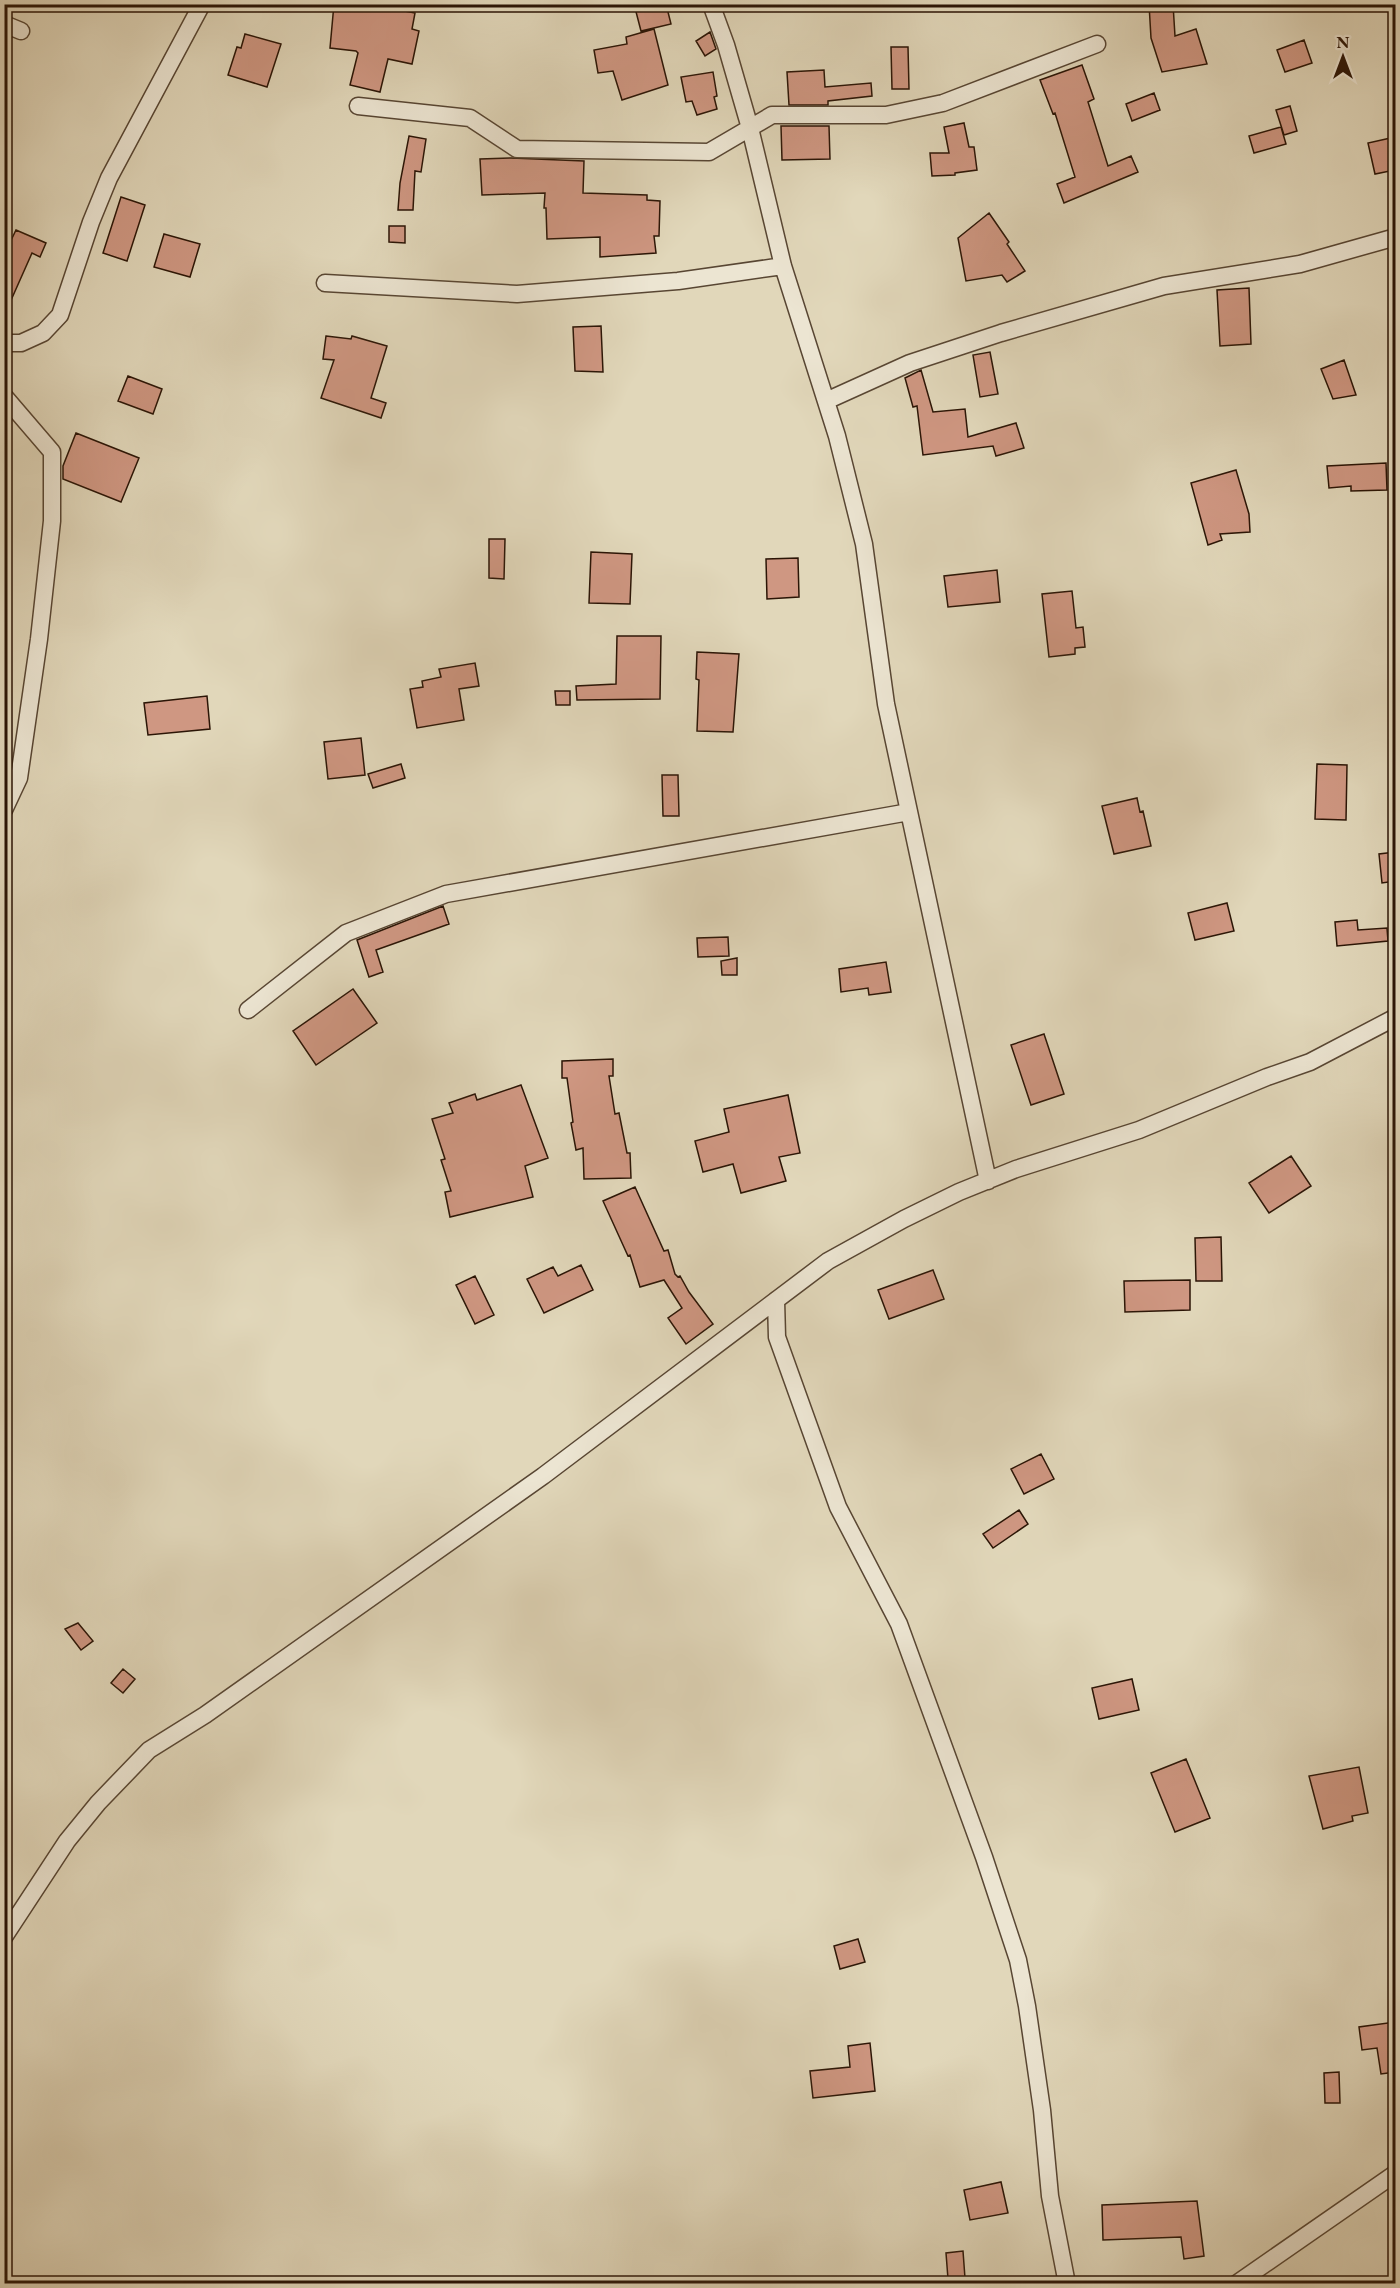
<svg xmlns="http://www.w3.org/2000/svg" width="1400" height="2288" font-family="'EB Garamond',serif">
	<rect width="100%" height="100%" fill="#e1d7ba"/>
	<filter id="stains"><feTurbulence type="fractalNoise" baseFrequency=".00333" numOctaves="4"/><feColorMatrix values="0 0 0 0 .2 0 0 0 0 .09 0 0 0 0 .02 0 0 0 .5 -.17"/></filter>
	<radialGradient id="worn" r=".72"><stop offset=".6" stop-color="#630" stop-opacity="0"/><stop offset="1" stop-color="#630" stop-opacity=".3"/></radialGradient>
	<!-- building -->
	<path fill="#cf9782" stroke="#2b1506" stroke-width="1.5" d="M334,4L365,6L369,4L415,13L412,29L419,31L412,64L388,59L380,92L350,85L358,53L356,51L330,48Z
		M634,4H666L671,24L641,31Z
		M1149,4H1173L1175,36L1196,29L1207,64L1162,72L1151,38Z
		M654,29L668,85L622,100L613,71L598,73L594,50L627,44L626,37Z
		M710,32L716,49L705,56L696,41Z
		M245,34L281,44L267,87L228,75L237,47L241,48Z
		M1304,40L1312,63L1285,72L1277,50Z
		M891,47H908L909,89H892Z
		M1082,65L1094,99L1088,102L1108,166L1131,156L1138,172L1064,203L1057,184L1075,177L1055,113L1053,114L1040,80Z
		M824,70L825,87L871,83L872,96L828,101V105H789L787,72Z
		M713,72L717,96L714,97L717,109L697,115L692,101L686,102L681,77Z
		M1154,93L1160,110L1132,121L1126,104Z
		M1290,106L1297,131L1284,135L1276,110Z
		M964,123L969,147H974L977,170L955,173V175L932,176L930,153H949L944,127Z
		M781,126H829L830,159L782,160Z
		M1281,127L1286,144L1254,153L1249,136Z
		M409,136L426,139L421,172L415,171L413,210H398L400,183Z
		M1395,137V170L1375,174L1368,143Z
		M511,158L584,161L583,193L647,195V200L660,201L659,236H654L656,253L600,257V237L547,239L546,208H544L545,193L482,195L480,159Z
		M121,197L145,205L127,261L103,253Z
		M989,213L1009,242L1007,244L1025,271L1007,282L1002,275L966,281L958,238Z
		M389,226H405V243L389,242Z
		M16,230L46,243L40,257L32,253L4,316V255Z
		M164,234L200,244L190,277L154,267Z
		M1249,288L1251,344L1220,346L1217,290Z
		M601,326L603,372L575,371L573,327Z
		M326,336L351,339L352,336L387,346L371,398L386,403L381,418L321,398L334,360L323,359Z
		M990,352L998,394L980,397L973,355Z
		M1344,360L1356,395L1333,399L1321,369Z
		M921,370L933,412L965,409L968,437L1016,423L1024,448L996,456L993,446L923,455L917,406L913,407L905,378Z
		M128,376L162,389L153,414L118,401Z
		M76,433L139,458L121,502L63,479V466Z
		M1386,463L1387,490L1351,491V486L1329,488L1327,466Z
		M1236,470L1249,514L1250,532L1220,534L1222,540L1208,545L1191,483Z
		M489,539H505L504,579L489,578Z
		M591,552L632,554L630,604L589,603Z
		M798,558L799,597L767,599L766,559Z
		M997,570L1000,602L948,607L944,576Z
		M1072,591L1076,628L1083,627L1085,647L1075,648V654L1049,657L1042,594Z
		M617,636H661L660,699L577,700L576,686L616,684Z
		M697,652L739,654L733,732L697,731L699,680L696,679Z
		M475,663L479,686L459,689L464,720L417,728L410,689L423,687L422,681L441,677L439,669Z
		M555,691H570V705H556Z
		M207,696L210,729L148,735L144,703Z
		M361,738L365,775L328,779L324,742Z
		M401,764L405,778L373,788L368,774Z
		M1317,764L1347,765L1346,820L1315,819Z
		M662,775H678L679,816H663Z
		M1137,798L1140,812L1143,811L1151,846L1114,854L1102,806Z
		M1395,852V881L1382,883L1379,854Z
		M1227,903L1234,931L1195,940L1188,913Z
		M443,906L449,924L376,950L383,972L369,977L357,940Z
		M1357,920L1358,930L1387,928L1388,941L1337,946L1335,922Z
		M728,937L729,956L698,957L697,938Z
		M737,958V975H722L721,961Z
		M886,962L891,992L869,995L868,988L841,992L839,969Z
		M353,989L377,1023L316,1065L293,1031Z
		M1044,1034L1064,1094L1031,1105L1011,1045Z
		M613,1059V1076H609L615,1114L619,1113L627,1153H630L631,1178L584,1179L583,1148L576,1150L571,1123L573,1122L567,1078H562V1061Z
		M521,1085L548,1158L525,1166L533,1197L450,1217L445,1192L451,1191L441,1160L445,1159L432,1119L453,1113L449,1103L475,1094L477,1100Z
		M788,1095L800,1153L779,1157L786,1181L741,1193L733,1164L703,1172L695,1141L729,1132L724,1109Z
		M1291,1156L1311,1186L1269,1213L1249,1183Z
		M635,1187L664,1251L668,1250L675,1274L678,1277L680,1276L689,1292L713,1324L686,1344L668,1318L682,1308L664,1280L640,1287L630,1255L628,1256L603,1201Z
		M1221,1237L1222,1281H1196L1195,1238Z
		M581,1265L593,1290L544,1313L527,1279L553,1267L558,1276Z
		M933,1270L944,1299L889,1319L878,1290Z
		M475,1276L494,1315L475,1324L456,1285Z
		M1190,1280V1310L1125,1312L1124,1281Z
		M1041,1454L1054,1479L1024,1494L1011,1469Z
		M1019,1510L1028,1524L993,1548L983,1534Z
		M78,1623L93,1641L81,1650L65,1629Z
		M123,1669L135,1679L123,1693L111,1683Z
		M1132,1679L1139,1710L1099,1719L1092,1688Z
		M1186,1759L1210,1818L1175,1832L1151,1773Z
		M1359,1767L1368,1813L1352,1816L1353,1821L1323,1829L1309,1776Z
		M858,1939L865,1962L840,1969L834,1946Z
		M1395,2022V2072L1381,2074L1377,2048L1362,2050L1359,2027Z
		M870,2043L875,2091L813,2098L810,2071L850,2067L848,2046Z
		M1339,2072L1340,2103H1325L1324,2073Z
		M1001,2182L1008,2213L970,2220L964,2190Z
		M1197,2201L1204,2256L1184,2259L1181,2237L1103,2240L1102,2205Z
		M963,2251L965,2278L948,2279L946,2253Z"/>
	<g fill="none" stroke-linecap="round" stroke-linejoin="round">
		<defs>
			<path id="minor" d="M711,4L726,45L750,128L783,266L837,436L864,544L886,704L988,1181
				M4,24L21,31
				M358,106L470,118L517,149L709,152L772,115H886L943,103L1097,44
				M325,283L517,294L678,281L783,266
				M4,343H21L43,333L60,315L91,222L109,178L202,4
				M4,396L52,452V521L39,639L19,778L4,810
				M826,401L910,363L1001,333L1164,286L1300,264L1396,237
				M248,1010L346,933L446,894L909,812
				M776,1300L777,1337L838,1507L899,1624L984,1857L1018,1960L1027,2006L1042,2110L1050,2196L1067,2284
				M4,1937L67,1841L98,1803L149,1750L205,1715L543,1476L828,1261L904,1219L959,1192L1016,1169L1139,1130L1267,1077L1310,1062L1396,1017
				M1236,2284L1396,2173"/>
		</defs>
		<!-- minor casing -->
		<use href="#minor" stroke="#584633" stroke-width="19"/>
		<!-- minor -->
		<use href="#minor" stroke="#ece5d2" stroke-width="16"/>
	</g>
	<!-- margin -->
	<rect width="1400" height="2288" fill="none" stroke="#e1d7ba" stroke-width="24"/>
	<rect x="6" y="6" width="1388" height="2276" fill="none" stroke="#2b1506" stroke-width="3"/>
	<rect x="12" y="12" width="1376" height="2264" fill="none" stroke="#2b1506" stroke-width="1.5"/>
	<!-- north arrow -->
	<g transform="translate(1343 57)" stroke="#ece5d2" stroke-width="4.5" paint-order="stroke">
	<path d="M0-4.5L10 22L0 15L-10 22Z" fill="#2b1506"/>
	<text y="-9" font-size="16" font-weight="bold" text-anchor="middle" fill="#2b1506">N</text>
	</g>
	<rect width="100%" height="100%" filter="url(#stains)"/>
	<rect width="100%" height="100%" fill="url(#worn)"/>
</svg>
